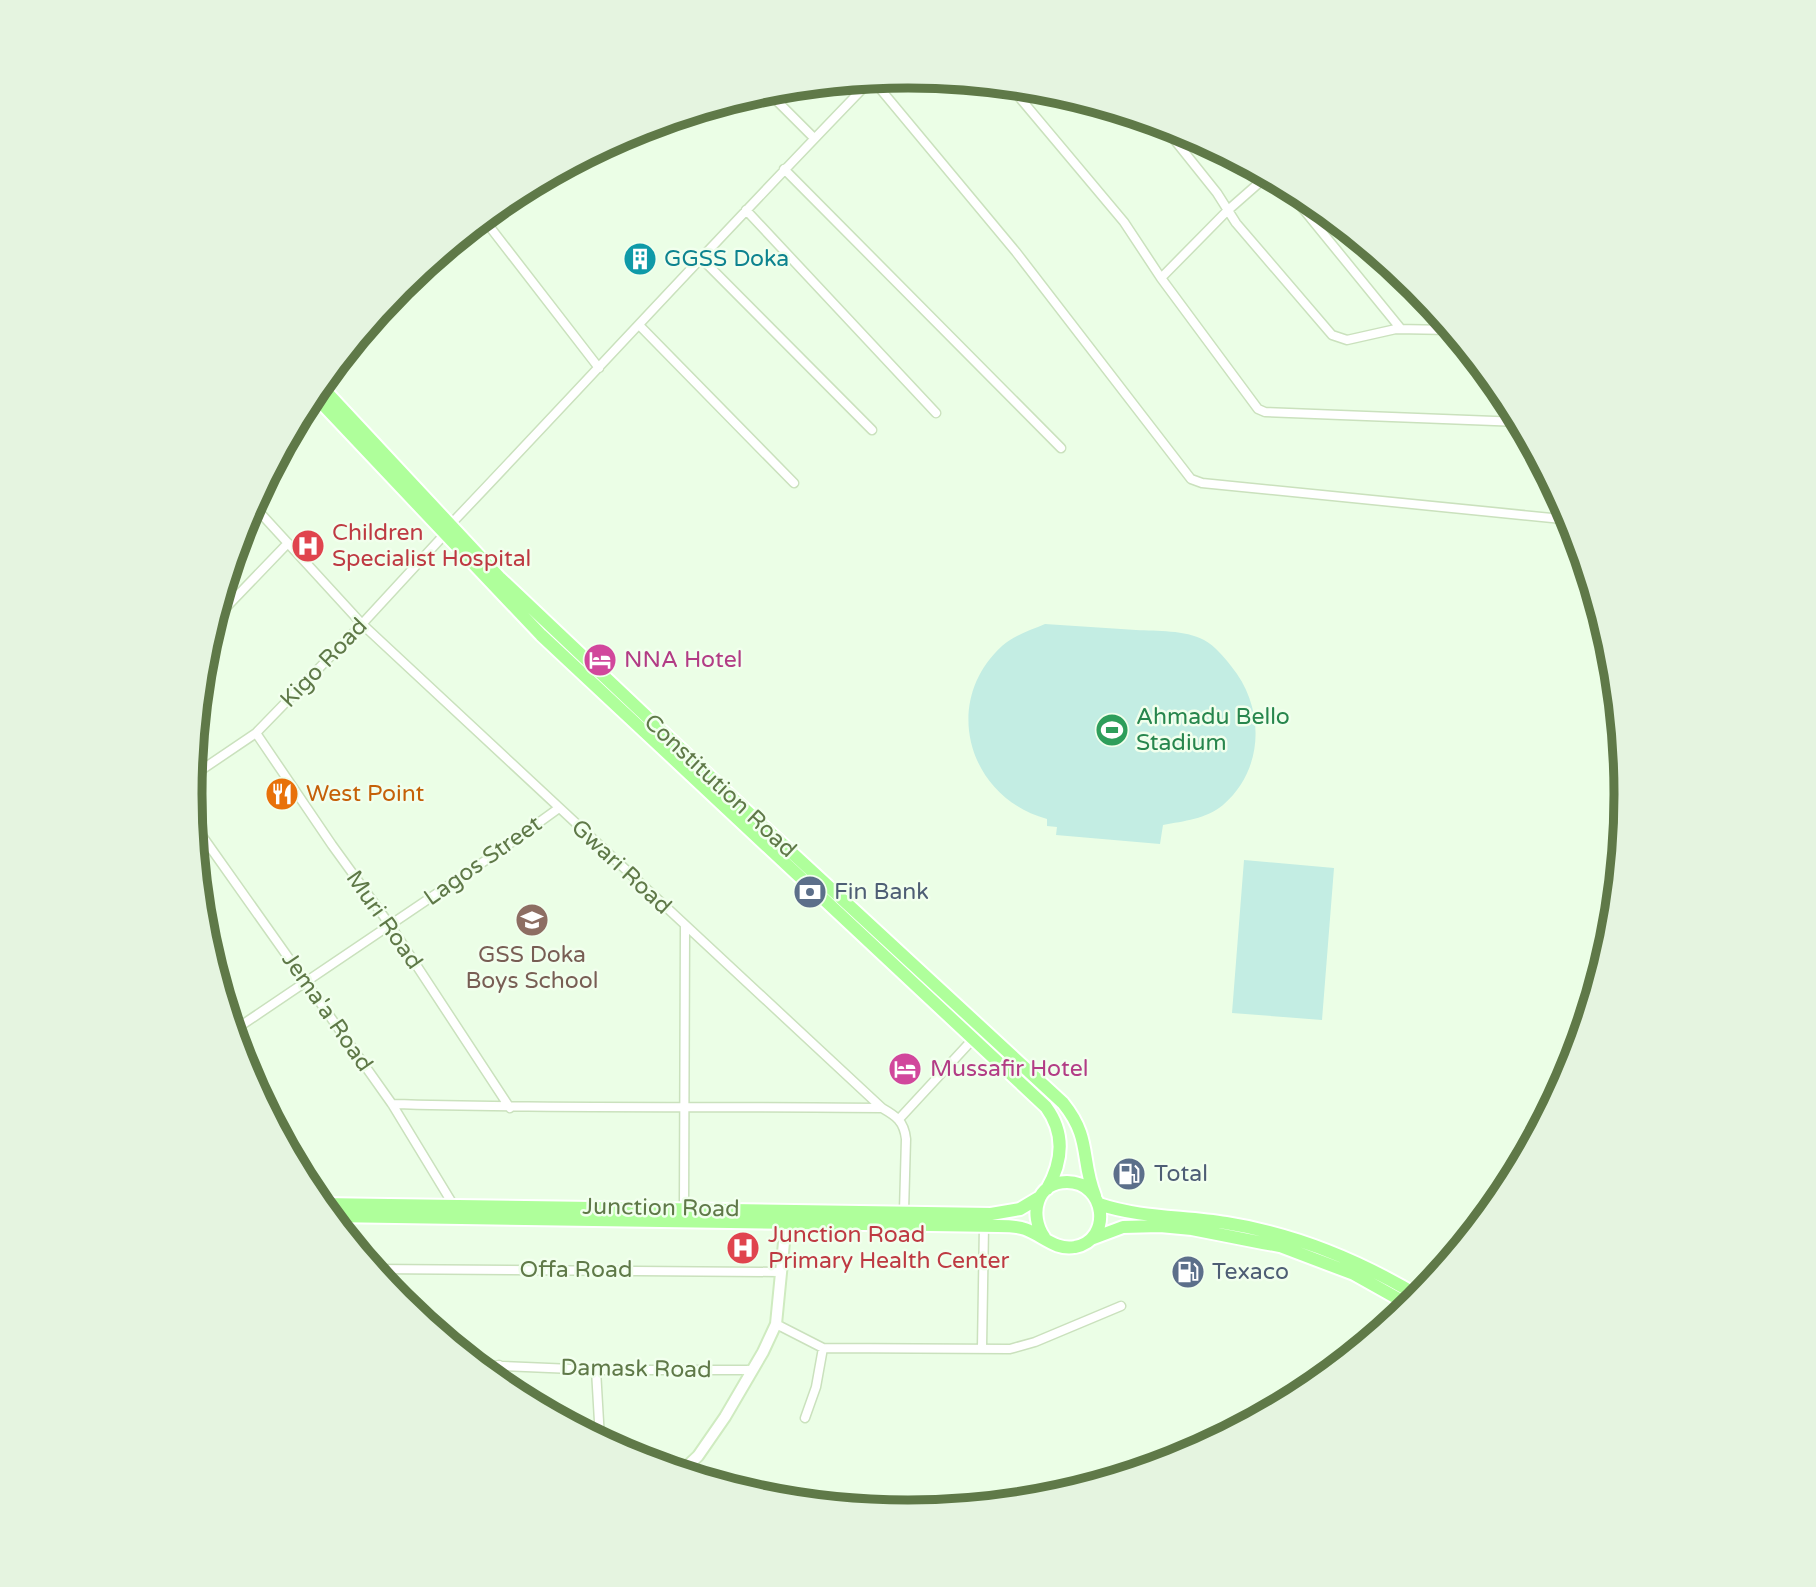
<svg xmlns="http://www.w3.org/2000/svg" width="1816" height="1587" font-family="'Varela Round',sans-serif">
	<rect width="100%" height="100%" fill="#ebfee6"/>
	<!-- park -->
	<path fill="#c3ede3" d="M1045,624C1075,626 1106,628 1136,630C1157,631 1185,630 1204,640C1215,646 1224,657 1231,666C1265,707 1265,769 1223,805C1206,819 1184,821 1163,825L1160,844L1056,835L1057,827L1047,826V819C969,798 940,703 1002,646C1014,635 1031,630 1045,624Z
		M1244,860L1334,868L1322,1020L1232,1013Z"/>
	<g fill="none" stroke-linecap="round" stroke-linejoin="round">
		<defs>
			<path id="street" d="M872,79L1016,252L1191,479L1202,483L1572,520
				M1009,85L1124,222L1161,278L1258,409L1265,412L1520,422
				M766,90L814,138
				M1161,123L1217,193L1236,223L1332,335L1347,340L1396,329L1452,330
				M784,169L1061,448
				M1282,183L1401,329
				M746,210L936,413
				M483,218L599,368
				M700,257L872,430
				M1161,278L1227,211L1268,175
				M639,325L794,483
				M252,504L362,624L882,1108C896,1116 904,1121 906,1139L904,1211
				M450,525C591,377 729,226 872,79
				M214,620L288,543
				M256,733L332,845L390,925L510,1108
				M191,777L256,733L362,624L444,535
				M193,823L392,1104L454,1206
				M233,1031L498,852L559,808
				M392,1104C555,1109 718,1106 882,1108
				M900,1118L974,1038
				M279,1132L329,1204
				M684,1208L685,927
				M373,1269L779,1272
				M776,1324L823,1348L1010,1349L1035,1342L1121,1306
				M982,1348L984,1225
				M478,1365L596,1370H751
				M596,1370L600,1439
				M499,1382V1365
				M805,1418L816,1387L823,1348"/>
			<path id="secondary" d="M681,1472L698,1456L725,1417L763,1352L776,1324L786,1222"/>
			<path id="primary" d="M319,384L499,577L737,802L1063,1103C1092,1139 1080,1158 1095,1196
				M312,393L541,635L1046,1107C1065,1133 1063,1161 1047,1189
				M320,1204L991,1214L1020,1209L1040,1197
				M1099,1204C1140,1218 1184,1216 1226,1223C1296,1234 1359,1260 1420,1297
				M330,1216L998,1226C1007,1226 1017,1226 1025,1229C1042,1235 1056,1251 1075,1247C1113,1240 1106,1182 1067,1182C1036,1182 1029,1215 1044,1237
				M1091,1239L1123,1227L1160,1226L1192,1229L1263,1243L1280,1246L1354,1274L1411,1306"/>
		</defs>
		<!-- street casing -->
		<use href="#street" stroke="#cae1bd" stroke-width="11"/>
		<!-- secondary casing -->
		<use href="#secondary" stroke="#cfebc0" stroke-width="14"/>
		<!-- primary casing -->
		<use href="#primary" stroke="#fff" stroke-width="16"/>
		<!-- street -->
		<use href="#street" stroke="#fff" stroke-width="8"/>
		<!-- secondary -->
		<use href="#secondary" stroke="#fff" stroke-width="10"/>
		<!-- primary -->
		<use href="#primary" stroke="#afff9b" stroke-width="12"/>
	</g>
	<!-- icons -->
	<defs>
		<symbol id="building-disc" viewBox="-11 -11 22 22"><circle r="9.5" fill="#0f9aa8" stroke="#f1ffed"/><path d="M-4-6H4V6H1V3H-1V6H-4ZM-2.5-4.3h1.7v1.8h-1.7ZM.8-4.3h1.7v1.8H.8ZM-2.5-1h1.7V.8h-1.7ZM.8-1h1.7V.8H.8Z" fill="#fff"/></symbol>
		<symbol id="hospital-disc" viewBox="-11 -11 22 22"><circle r="9.5" fill="#e0444e" stroke="#f1ffed"/><path d="M-5-5h3v3.5h4V-5h3V5h-3V1.5h-4V5h-3Z" fill="#fff"/></symbol>
		<symbol id="hotel-disc" viewBox="-11 -11 22 22"><circle r="9.5" fill="#d1479c" stroke="#f1ffed"/><path d="M-6-4.5h1.5V1H6V5H4.5V3h-9V5H-6ZM-4 0a1.8 1.8 0 1 1 3.6 0ZM.5 0V-2.5h3Q6-2.5 6 0Z" fill="#fff"/></symbol>
		<symbol id="stadium-disc" viewBox="-11 -11 22 22"><circle r="9.5" fill="#2e9e5b" stroke="#f1ffed"/><path d="M0-5a6.5 5 0 1 0 0 10a6.5 5 0 1 0 0-10ZM-3.5-1.8h7v3.6h-7Z" fill="#fff"/></symbol>
		<symbol id="restaurant-disc" viewBox="-11 -11 22 22"><circle r="9.5" fill="#e8710a" stroke="#f1ffed"/><path d="M-5-6h1v4h1v-4h1v4h1v-4h1v5L-1.5 .5V6h-2V.5L-5-1ZM5-6V6H3V1.5H1.5Q1.5-4 5-6Z" fill="#fff"/></symbol>
		<symbol id="bank-disc" viewBox="-11 -11 22 22"><circle r="9.5" fill="#5c6f8a" stroke="#f1ffed"/><path d="M-6-4H6V4H-6ZM0-2.3a2.3 2.3 0 1 0 0 4.6a2.3 2.3 0 1 0 0-4.6Z" fill="#fff"/></symbol>
		<symbol id="school-disc" viewBox="-11 -11 22 22"><circle r="9.5" fill="#8d6e63" stroke="#f1ffed"/><path d="M0-5L7-2L0 1L-7-2ZM-4 1L0 2.5L4 1V4Q0 6-4 4Z" fill="#fff"/></symbol>
		<symbol id="fuel-disc" viewBox="-11 -11 22 22"><circle r="9.5" fill="#5c6f8a" stroke="#f1ffed"/><path d="M-5.5-6h7V0h2V4h1.3V-2.5L3-4.5l.8-.8L6-3V5H2.5V1h-1V6h-7ZM-4.2-4.7v3.2H.2V-4.7Z" fill="#fff"/></symbol>
	</defs>
	<g fill-rule="evenodd">
		<use href="#building-disc" x="621" y="240" width="38" height="38"/>
		<use href="#hospital-disc" x="289" y="527" width="38" height="38"/>
		<use href="#hotel-disc" x="581" y="641" width="38" height="38"/>
		<use href="#stadium-disc" x="1093" y="711" width="38" height="38"/>
		<use href="#restaurant-disc" x="263" y="775" width="38" height="38"/>
		<use href="#bank-disc" x="791" y="873" width="38" height="38"/>
		<use href="#school-disc" x="513" y="901" width="38" height="38"/>
		<use href="#hotel-disc" x="886" y="1050" width="38" height="38"/>
		<use href="#fuel-disc" x="1110" y="1155" width="38" height="38"/>
		<use href="#hospital-disc" x="724" y="1229" width="38" height="38"/>
		<use href="#fuel-disc" x="1169" y="1253" width="38" height="38"/>
	</g>
	<g text-anchor="middle" dominant-baseline="central" stroke-width="5" stroke-linejoin="round" paint-order="stroke">
		<!-- culture labels -->
		<g font-size="23" fill="#0d838f" stroke="#f1ffed" text-anchor="start">
			<text x="664" y="259">GGSS Doka</text>
		</g>
		<!-- health labels -->
		<g font-size="23" fill="#be3a42" stroke="#f1ffed" text-anchor="start">
			<text x="332" y="533">Children<tspan x="332" dy="26">Specialist Hospital</tspan></text>
			<text x="768" y="1235">Junction Road<tspan x="768" dy="26">Primary Health Center</tspan></text>
		</g>
		<!-- hotel labels -->
		<g font-size="23" fill="#b23c85" stroke="#f1ffed" text-anchor="start">
			<text x="624" y="660">NNA Hotel</text>
			<text x="930" y="1069">Mussafir Hotel</text>
		</g>
		<!-- street labels -->
		<g font-size="23" fill="#5f7948" stroke="#f1ffed">
			<text transform="translate(324 663) rotate(-46)">Kigo Road</text>
			<text transform="translate(720 786) rotate(43)">Constitution Road</text>
			<text transform="translate(483 861) rotate(-35)">Lagos Street</text>
			<text transform="translate(621 867) rotate(43)">Gwari Road</text>
			<text transform="translate(384 920) rotate(55)">Muri Road</text>
			<text transform="translate(327 1012) rotate(55)">Jema'a Road</text>
			<text transform="translate(661 1208) rotate(1)">Junction Road</text>
			<text x="576" y="1270">Offa Road</text>
			<text transform="translate(636 1369) rotate(1)">Damask Road</text>
		</g>
		<!-- leisure labels -->
		<g font-size="23" fill="#27864d" stroke="#f1ffed" text-anchor="start">
			<text x="1136" y="717">Ahmadu Bello<tspan x="1136" dy="26">Stadium</tspan></text>
		</g>
		<!-- food labels -->
		<g font-size="23" fill="#c56008" stroke="#f1ffed" text-anchor="start">
			<text x="306" y="794">West Point</text>
		</g>
		<!-- service labels -->
		<g font-size="23" fill="#4e5e75" stroke="#f1ffed" text-anchor="start">
			<text x="834" y="892">Fin Bank</text>
			<text x="1154" y="1174">Total</text>
			<text x="1212" y="1272">Texaco</text>
		</g>
		<!-- education labels -->
		<g font-size="23" fill="#785e54" stroke="#f1ffed">
			<text x="532" y="955">GSS Doka<tspan x="532" dy="26">Boys School</tspan></text>
		</g>
	</g>
	<!-- crop -->
	<path d="M0 0H1816V1587H0ZM202 794a706 706 0 1 1 1412 0a706 706 0 1 1-1412 0Z" fill="#e5f4e0" fill-rule="evenodd"/>
	<path fill="none" stroke="#5f7948" stroke-width="9" d="M202 794a706 706 0 1 1 1412 0a706 706 0 1 1-1412 0Z"/>
</svg>
